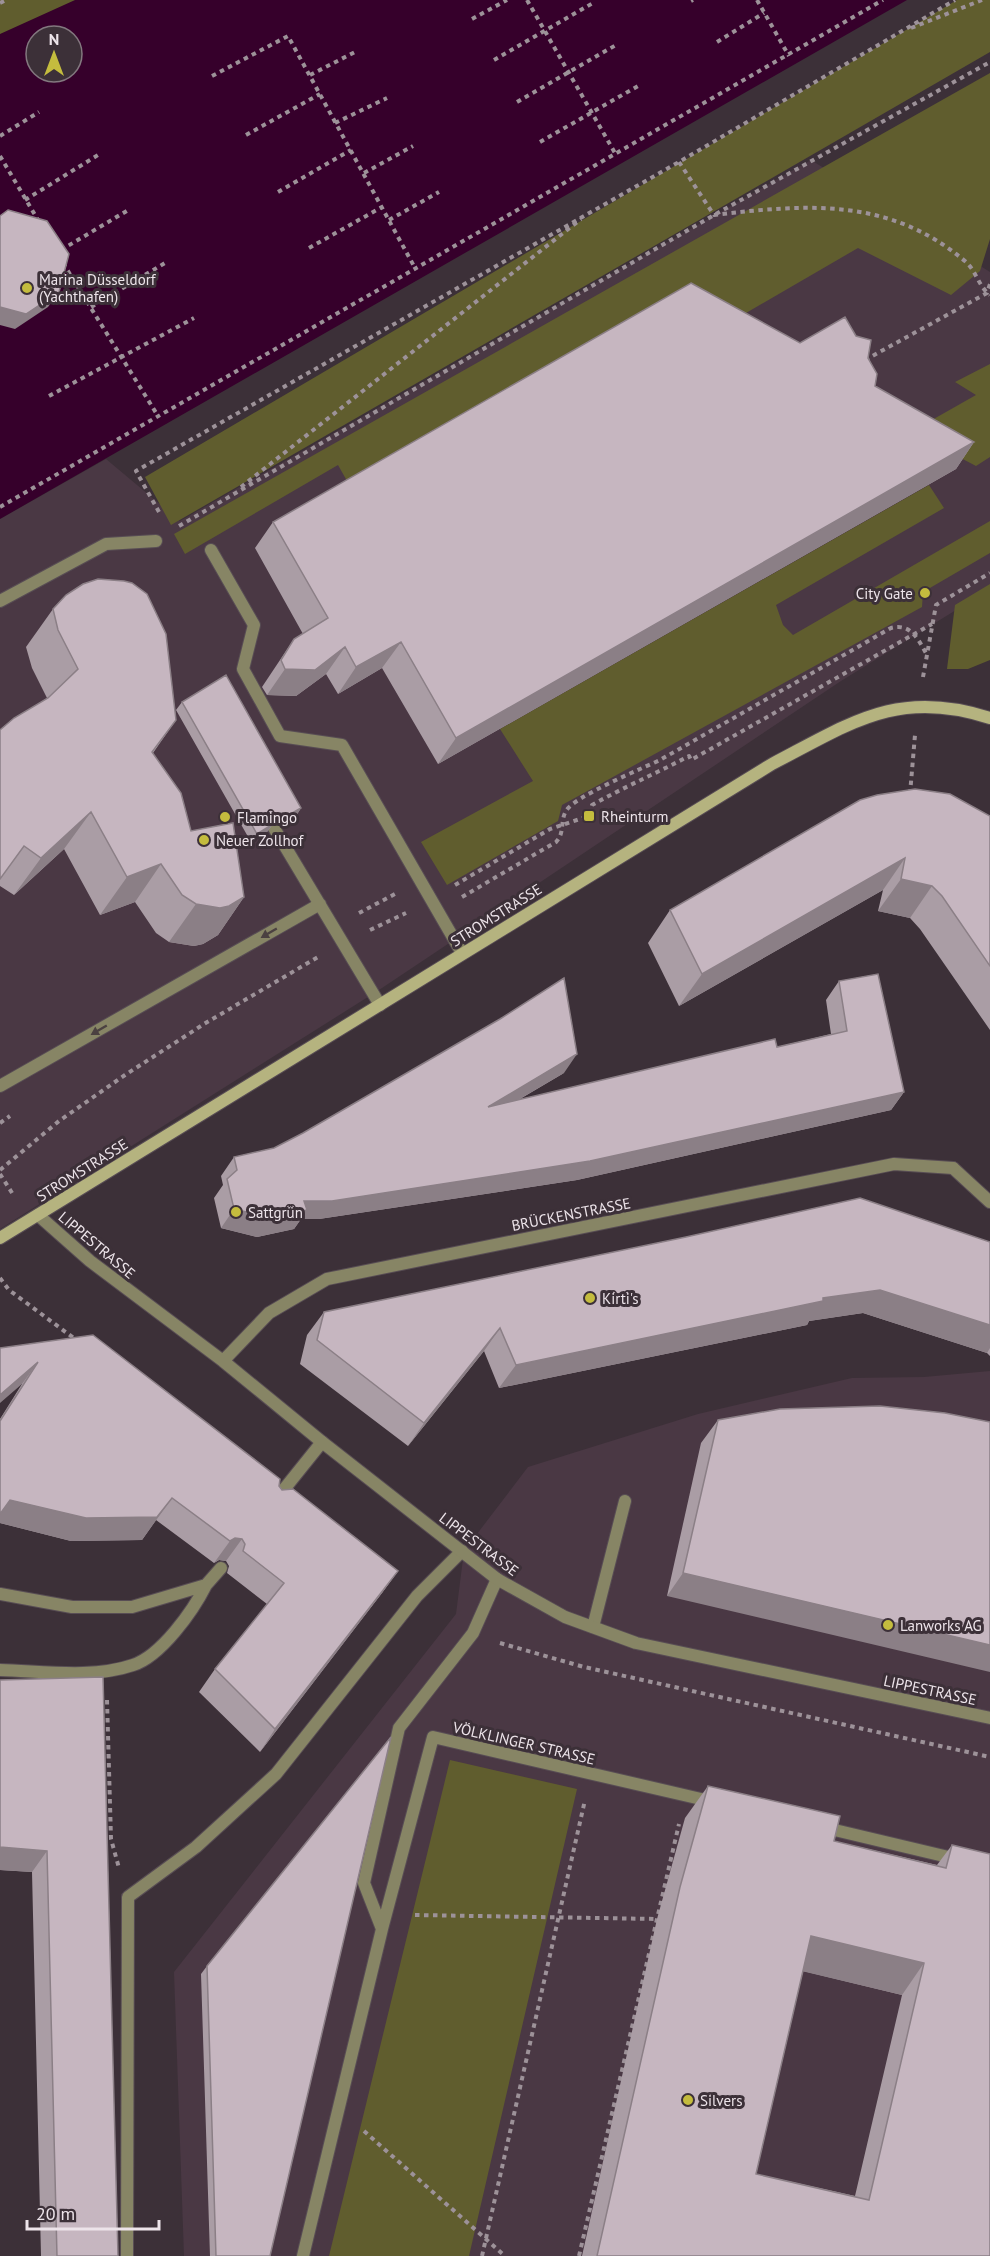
<svg xmlns="http://www.w3.org/2000/svg" width="990" height="2256" font-family="'PT Sans',sans-serif">
	<rect width="100%" height="100%" fill="#3c3038"/>
	<!-- built -->
	<path fill="#4a3844" d="M811,160L990,272V589L841,681L379,990L0,1229V519L106,459L180,521Z
		M990,1371V2256H184L174,1972L456,1614L464,1551L528,1467L698,1414L852,1378L924,1377Z"/>
	<!-- green -->
	<path fill="#605d2e" d="M0,0H120L0,54Z
		M957,0H990V52L171,525L145,477Z
		M990,73V239L980,271L951,295L858,248L746,313L697,292L351,488L338,465L185,554L174,534Z
		M990,364V457L976,466L913,433L916,429L976,395L955,382Z
		M929,485L944,508L776,605L783,625L793,635L990,521V553L923,592L922,607L562,805L558,821L447,885L421,842L533,781L500,729Z
		M990,584V660L968,669H947L955,605Z
		M450,1760L577,1789L469,2256H329Z"/>
	<!-- water -->
	<path fill="#36002b" fill-rule="evenodd" d="M75,0H907L0,519V34ZM36,36H72V72H36Z"/>
	<g fill="none" stroke-linecap="round" stroke-linejoin="round">
		<defs>
			<path id="lane" d="M211,550L254,625L243,669L280,736L342,745L462,953
				M274,828L380,1005
				M0,1086L320,904
				M953,1168L990,1202
				M273,1503L322,1442
				M0,1594L72,1607H132L206,1585L221,1568
				M593,1627L625,1501
				M0,1670C42,1671 92,1679 133,1665C161,1656 193,1611 206,1585
				M822,1827L990,1867
				M382,1929L364,1883L399,1728L473,1633L497,1579
				M127,2256L128,1897L196,1847L276,1774L417,1596L462,1551
				M303,2256L382,1929L433,1737L714,1802"/>
			<path id="street" d="M0,601L106,544L156,541
				M38,1215L90,1261L223,1361L322,1442L497,1579L565,1617L636,1643L990,1718
				M223,1361L269,1313L327,1279L894,1164L953,1168"/>
			<path id="secondary" d="M0,1238L772,764C851,723 898,688 990,718"/>
		</defs>
		<!-- lane casing -->
		<use href="#lane" stroke="#584d54" stroke-width="14"/>
		<!-- street casing -->
		<use href="#street" stroke="#584d54" stroke-width="14"/>
		<!-- secondary casing -->
		<use href="#secondary" stroke="#584d54" stroke-width="14"/>
		<!-- path -->
		<path stroke="#9d9299" stroke-width="4" stroke-dasharray="4.5 4.5" stroke-linecap="butt" d="M527,0L615,153
			M757,0L789,56
			M691,1L693,0
			M0,3L6,0
			M472,19L507,0
			M911,28L982,0
			M717,42L764,13
			M494,60L593,3
			M310,75L357,51
			M212,76L288,36L415,268
			M517,102L616,45
			M335,123L387,98
			M246,135L320,94
			M0,136L39,112
			M540,142L638,86
			M0,156L38,220
			M679,162L714,215C807,204 890,197 966,262C976,271 979,287 990,295
			M364,173L413,146
			M278,192L351,150
			M25,200L98,155
			M389,220L439,192
			M309,248L382,207
			M61,250L130,209
			M63,263L158,416
			M91,307L165,263
			M865,360L987,293L990,284
			M49,396L194,318
			M241,487L581,219
			M0,507L883,0
			M159,512L136,471L679,162L955,0
			M179,526L714,215L990,62
			M923,677L936,605L990,573
			M910,794L915,735
			M455,885L550,829L589,816L592,805C624,787 657,773 689,756L691,760L932,624
			M462,897L556,842C565,833 560,821 566,811C573,797 643,768 660,760L891,628C911,623 918,639 927,655
			M359,913L395,894
			M370,930L406,913
			M0,1123L10,1116
			M0,1170L59,1121L125,1075L204,1024L318,957
			M0,1174L14,1196
			M0,1278L9,1290L75,1339
			M500,1643L584,1667L990,1757
			M107,1700L111,1839L119,1868
			M415,1915L657,1919
			M364,2131L505,2256
			M482,2256L585,1800
			M579,2256L679,1824"/>
		<!-- lane -->
		<use href="#lane" stroke="#878565" stroke-width="12"/>
		<!-- street -->
		<use href="#street" stroke="#878565" stroke-width="12"/>
		<!-- secondary -->
		<use href="#secondary" stroke="#b5b37f" stroke-width="12"/>
	</g>
	<!-- wall -->
	<path fill="#aa9da5" fill-rule="evenodd" d="M800,343L868,358L875,386L974,442L956,469L438,764L382,668L338,694L326,674L296,696L267,695L262,687L294,639L303,634L255,548L273,522Z
		M53,609L176,720L153,753L191,831L244,897L218,935L203,944L194,946L169,942L156,933L135,902L100,915L64,849L14,895L0,886V730L47,698L32,668L26,647Z
		M182,702L301,808L296,816L281,824L277,821H272L273,824L267,832L251,842L176,710Z
		M990,816V1030L920,929L910,918L878,911L883,890L679,1006L648,943L670,910Z
		M839,981L904,1092L891,1110L577,1180L319,1219H301L294,1229L257,1237L221,1228L214,1198L223,1185L221,1176L234,1157L274,1148L564,1073L520,1099L777,1047L831,1034L826,1000Z
		M990,1242V1356L987,1353L863,1313L809,1321L807,1325L499,1388L484,1351L408,1446L300,1364L307,1335L324,1312Z
		M0,1348L279,1486L282,1490L398,1571L382,1593L260,1752L199,1692L215,1669L267,1604L227,1573L229,1566L226,1561L219,1560L214,1563L156,1520L142,1540L71,1541L0,1523V1419L22,1384Z
		M718,1420L990,1422L667,1596L701,1443Z
		M103,1677L118,2256H41L32,1872L0,1870V1680Z
		M708,1786L834,1841L937,1865L952,1845L990,2256H582L657,1919L685,1818ZM803,1971L902,1995L855,2196L756,2174Z
		M207,1966L270,2256H210L201,1974Z"/>
	<!-- shaded-wall -->
	<path fill="#8b7f86" d="M59,292L48,307L15,329L0,325V307Z
		M974,442L956,469L438,764L456,738Z
		M401,642L382,668L338,694L356,667Z
		M345,647L326,674L296,696L267,695L285,669Z
		M301,808L296,816L281,824L287,816Z
		M91,812L64,849L14,895L41,858Z
		M276,813H283L277,821H270L272,816Z
		M273,824L267,832L251,842L257,834Z
		M905,858L883,890L679,1006L702,974Z
		M161,864L135,902L100,915L127,877Z
		M901,879L932,886L910,918L878,911Z
		M244,897L218,935L203,944L194,946L169,942L196,904Z
		M577,1054L564,1073L475,1125L488,1107Z
		M904,1092L891,1110L577,1180L319,1219H301L294,1229L257,1237L221,1228L234,1209L304,1201Z
		M880,1290L990,1325V1348L987,1353L863,1313L809,1321L807,1325L499,1388L516,1365L823,1298Z
		M500,1328L484,1351L408,1446L424,1423Z
		M38,1362L22,1384L0,1403V1395Z
		M172,1498L142,1540L71,1541L0,1523V1513L10,1500Z
		M235,1538L242,1539L226,1561L219,1560L214,1563L230,1541Z
		M398,1571L382,1593L260,1752L275,1729Z
		M683,1573L990,1645V1672L667,1596Z
		M0,1847L47,1851L32,1872L0,1870Z
		M811,1936L924,1963L902,1995L789,1968Z"/>
	<!-- building -->
	<path fill="#c6b6c0" stroke="#8b7f86" stroke-width="1.5" fill-rule="evenodd" d="M8,210L47,221L69,254L59,292L26,314L0,307V216Z
		M691,283L800,343L845,317L856,336L871,340L868,358L877,374L875,386L974,442L456,738L401,642L356,667L345,647L315,670L285,669L281,660L294,639L328,618L273,522Z
		M98,579L124,581L132,583L147,594L166,634L176,720L152,752L181,793L191,831L233,823L244,897L229,906L220,908L196,904L182,895L161,864L127,877L91,812L41,858L24,846L0,879V730L14,718L48,698L78,669L58,630L53,609L66,595L83,584Z
		M226,675L301,808L287,816L283,813H276L272,816L273,824L257,834L182,702Z
		M915,789L950,794L990,816V966L942,896L932,886L901,879L905,858L702,974L670,910L860,800L877,795Z
		M878,974L904,1092L590,1161L332,1201H304L307,1210L271,1218L234,1209L227,1179L237,1170L234,1157L274,1148L303,1133L500,1019L564,978L577,1054L488,1107L775,1039L777,1047L847,1031L839,981Z
		M860,1198L990,1242V1325L880,1290L823,1298V1301L516,1365L500,1328L424,1423L317,1340L324,1312L686,1237Z
		M93,1335L280,1479L279,1486L282,1490L293,1489L398,1571L275,1729L215,1669L284,1583L243,1551L245,1544L242,1539L235,1538L230,1541L172,1498L157,1517L86,1518L10,1500L0,1514V1421L38,1362L0,1395V1348Z
		M880,1406L945,1413L990,1422V1645L683,1573L718,1420L780,1409Z
		M103,1677L118,2256H57L47,1851L0,1847V1680Z
		M391,1737L270,2256H216L207,1966Z
		M708,1786L840,1816L834,1841L946,1868L952,1845L990,1854V2256H597L680,1887ZM811,1936L924,1963L869,2200L756,2174Z"/>
	<!-- one-way arrows -->
	<defs><path id="oneway-solid" d="M-6-.8H1V-3.2L6.5 0L1 3.2V.8H-6Z" transform="scale(1.5)"/></defs>
	<g fill="#4b4141">
		<use href="#oneway-solid" transform="translate(269 933) rotate(150)"/>
		<use href="#oneway-solid" transform="translate(99 1030) rotate(150)"/>
	</g>
	<!-- markers -->
	<g fill="#c4bc3e" stroke="#3c3038" stroke-width="2">
		<circle cx="27" cy="288" r="6"/>
		<circle cx="925" cy="593" r="6"/>
		<rect x="583" y="810" width="12" height="12" rx="3"/>
		<circle cx="225" cy="817" r="6"/>
		<circle cx="204" cy="840" r="6"/>
		<circle cx="236" cy="1212" r="6"/>
		<circle cx="590" cy="1298" r="6"/>
		<circle cx="888" cy="1625" r="6"/>
		<circle cx="688" cy="2100" r="6"/>
	</g>
	<g text-anchor="middle" dominant-baseline="central" stroke-width="6" stroke-linejoin="round" paint-order="stroke">
		<!-- poi labels -->
		<g font-size="15" fill="#ede4ea" stroke="#3c3038" text-anchor="start">
			<text x="39" y="279">Marina Düsseldorf<tspan x="39" dy="17">(Yachthafen)</tspan></text>
			<text x="913" y="593" text-anchor="end">City Gate</text>
			<text x="601" y="816">Rheinturm</text>
			<text x="237" y="817">Flamingo</text>
			<text x="216" y="840">Neuer Zollhof</text>
			<text x="248" y="1212">Sattgrün</text>
			<text x="602" y="1298">Kirti's</text>
			<text x="900" y="1625">Lanworks AG</text>
			<text x="700" y="2100">Silvers</text>
		</g>
		<!-- street labels -->
		<g font-size="15" fill="#ede4ea" stroke="#3c3038">
			<text transform="translate(496 915) rotate(-32)">STROMSTRASSE</text>
			<text transform="translate(82 1170) rotate(-32)">STROMSTRASSE</text>
			<text transform="translate(571 1214) rotate(-11)">BRÜCKENSTRASSE</text>
			<text transform="translate(97 1245) rotate(40)">LIPPESTRASSE</text>
			<text transform="translate(479 1544) rotate(37)">LIPPESTRASSE</text>
			<text transform="translate(930 1690) rotate(12)">LIPPESTRASSE</text>
			<text transform="translate(524 1743) rotate(13)">VÖLKLINGER STRASSE</text>
		</g>
	</g>
	<!-- north arrow -->
	<g transform="translate(54 54)"><circle r="28" fill="#3c3038" stroke="#83787f" stroke-width="1.5"/>
	<path d="M0-4.5L10 22L0 15L-10 22Z" fill="#c4bc3e"/>
	<text y="-9" font-size="16" font-weight="bold" text-anchor="middle" fill="#ede4ea">N</text>
	</g>
	<!-- scale -->
	<path d="M27 2220v9h132v-9" fill="none" stroke="#ede4ea" stroke-width="3"/>
	<text x="36" y="2220" font-size="18" fill="#ede4ea" stroke="#3c3038" stroke-width="4.5" paint-order="stroke">20 m</text>
</svg>
